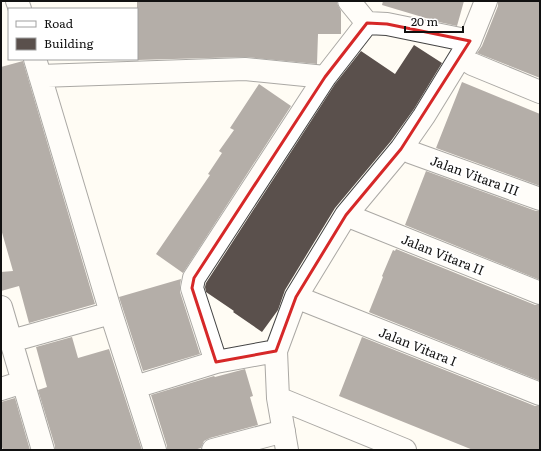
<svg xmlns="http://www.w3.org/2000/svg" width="541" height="451" font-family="Literata,serif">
	<rect width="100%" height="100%" fill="#fffcf4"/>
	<!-- building -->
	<path fill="#5a504c" d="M137,1H337V3L341,11V34H318L317,64L245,57L137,60Z
		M383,1H464L457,26L439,22L382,5Z
		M498,1H540V78L477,53L482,46L498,6Z
		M414,45L442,63L414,109L391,141L335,208L285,290L278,310L262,332L233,312L234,311L206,292L205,287L206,283L335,84L361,51L395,74Z
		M23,61L95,304L29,323L19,286L1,291V272L13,271L1,229V67Z
		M462,82L540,114V186L436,148Z
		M259,84L291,106L183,273L156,254L210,175L208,174L222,153L219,151L234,130L230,128Z
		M426,171L536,211H540V280L405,225Z
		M396,249L535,305H540V381L371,313L369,312L383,277L382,276L393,250L395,251Z
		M181,279L180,286V292L200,354L143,371L119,297Z
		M72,337L78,358L109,349L142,450H55V446L38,390L47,387L36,347Z
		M362,337L535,406H540V450H473L339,396Z
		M245,369L253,396L250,397L258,425L210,438L204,441L201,448L194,450H167V446L151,395L214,376L215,377Z
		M15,398L30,450H3L1,444V402Z"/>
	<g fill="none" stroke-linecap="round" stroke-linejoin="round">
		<defs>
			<path id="street" d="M17,1L20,9
				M349,1L367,23L387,24L470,41
				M35,59L111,313L155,450
				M472,64L540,92
				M40,76L245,69L325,77
				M410,152L540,199
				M346,215L540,293
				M296,297L540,394
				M1,307L43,450
				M11,341L111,313
				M216,362L192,288L194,278L325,77L367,23
				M135,387L216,362L276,351
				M1,389L23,382
				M278,398L405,450
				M213,450L284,431
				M287,450L278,398L276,351L296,297L346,215L401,149L424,116L470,41L486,1"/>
		</defs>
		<!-- street casing -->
		<use href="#street" stroke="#444" stroke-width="24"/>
		<!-- street -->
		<use href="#street" stroke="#fff" stroke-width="22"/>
	</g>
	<!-- marked area -->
	<path d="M0 0H541V451H0ZM367,23L387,24L470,41L401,149L346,215L296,297L276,351L216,362L192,288L194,278L325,77Z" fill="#fffcf4" fill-opacity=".55" fill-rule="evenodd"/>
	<path fill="none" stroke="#d62828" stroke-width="3" stroke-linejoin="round" d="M367,23L387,24L470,41L401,149L346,215L296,297L276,351L216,362L192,288L194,278L325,77Z"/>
	<g text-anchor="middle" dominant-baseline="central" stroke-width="4" stroke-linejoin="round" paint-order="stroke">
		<!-- street labels -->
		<g font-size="13" fill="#111" stroke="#fff">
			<text transform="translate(475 175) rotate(20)">Jalan Vitara III</text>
			<text transform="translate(443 254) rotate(22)">Jalan Vitara II</text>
			<text transform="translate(418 346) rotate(22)">Jalan Vitara I</text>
		</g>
	</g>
	<!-- border -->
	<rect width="541" height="451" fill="none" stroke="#111111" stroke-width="4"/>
	<!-- legend -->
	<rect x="8" y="8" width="130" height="52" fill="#ffffff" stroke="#a0a0a0"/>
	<rect x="16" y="21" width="20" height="6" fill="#ffffff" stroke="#a0a0a0"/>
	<text x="44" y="28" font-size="12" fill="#111111">Road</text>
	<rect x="16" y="38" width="20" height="12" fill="#5a504c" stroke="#a0a0a0"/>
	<text x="44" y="48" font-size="12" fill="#111111">Building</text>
	<!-- scale -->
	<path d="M405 26v6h58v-6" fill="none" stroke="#111111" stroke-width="2"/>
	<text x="411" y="26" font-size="12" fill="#111111" stroke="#ffffff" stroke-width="3" paint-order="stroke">20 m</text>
</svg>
